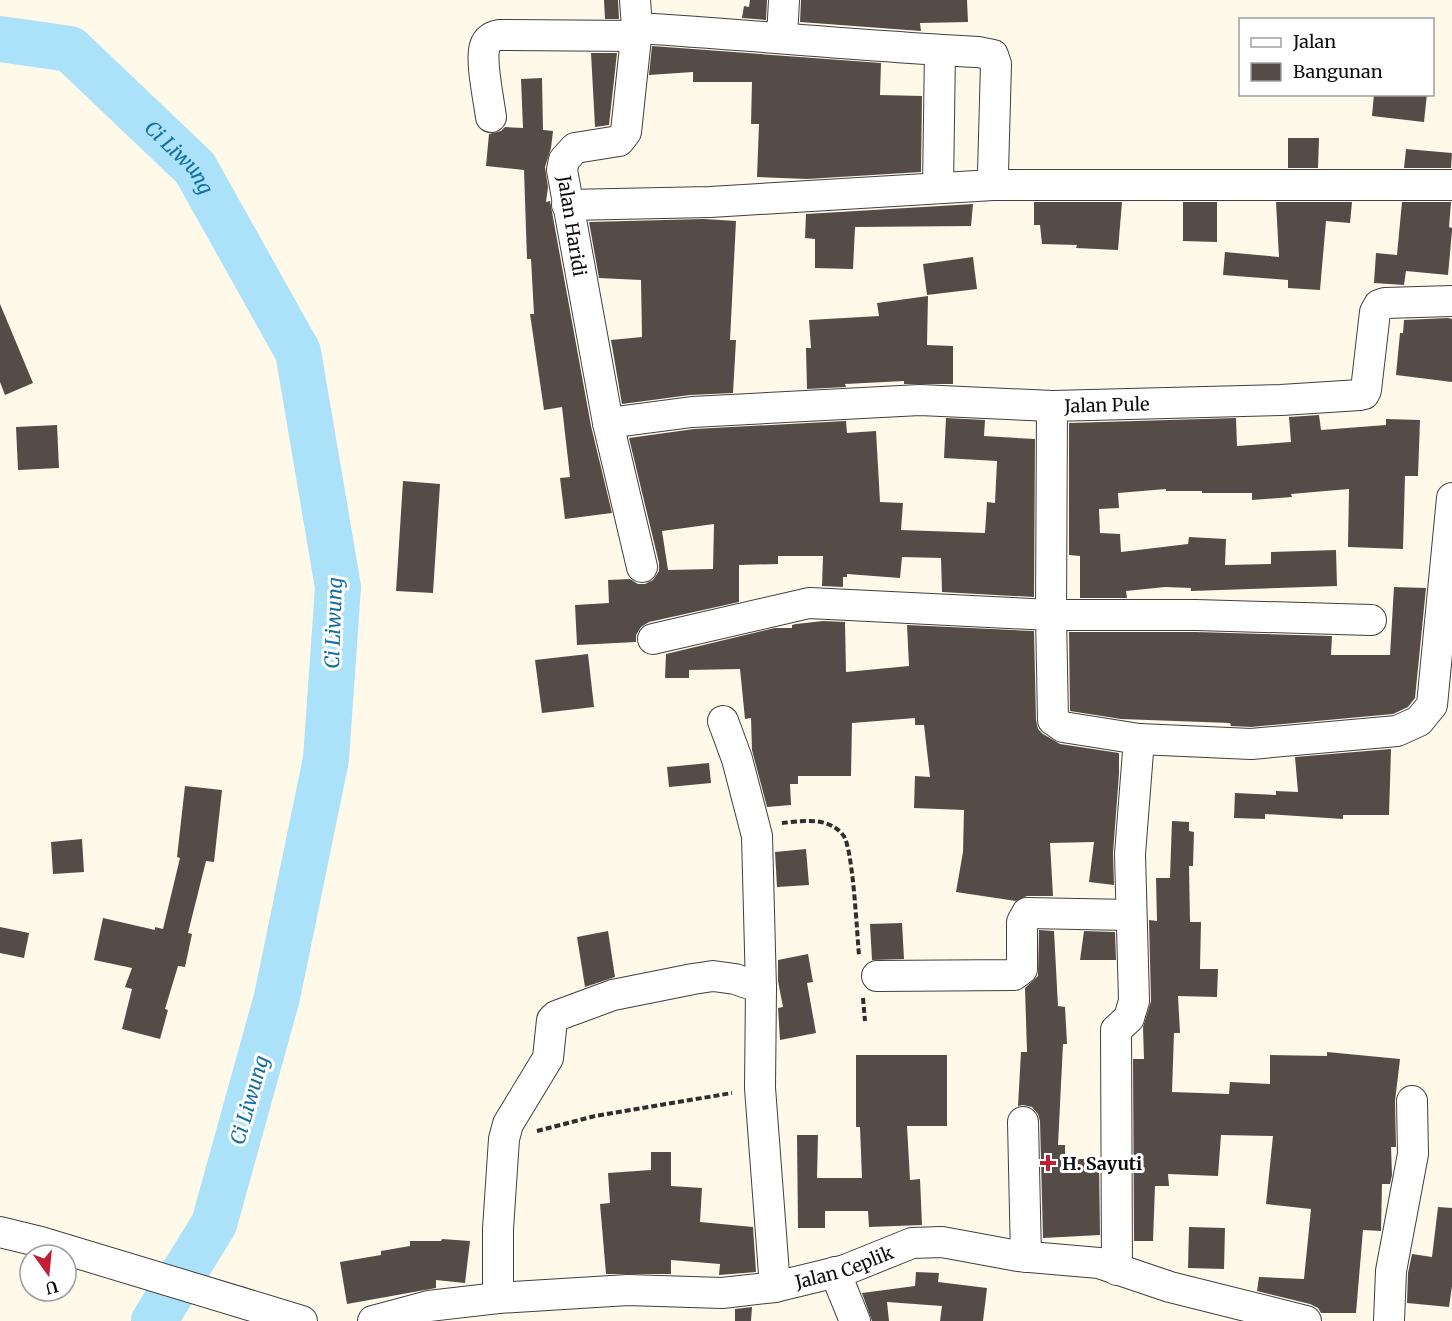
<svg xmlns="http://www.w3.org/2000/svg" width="1452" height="1321" font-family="Merriweather,serif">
	<rect width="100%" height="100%" fill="#fff9ea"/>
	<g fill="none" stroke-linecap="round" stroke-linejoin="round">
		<!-- river -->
		<path stroke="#ace2f9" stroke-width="46" id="s1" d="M0,39L70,49L195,168L298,352L338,587L326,759L277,997L214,1224L154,1321"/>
	</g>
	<!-- building -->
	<path fill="#554c47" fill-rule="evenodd" d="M604,0H618L619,19H605Z
		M750,0H767L766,20L742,18L744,6L749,7Z
		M801,0H967L968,22L920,23L921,31L800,22Z
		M652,46L881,63L880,95L922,96L921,172L807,179L757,177L759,124H751L752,82H693V72L649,75Z
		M591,53H617L609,125L595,127Z
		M542,78L543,130L553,131L551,148L545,167L548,187L546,202L550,201L591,426L612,513L565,519L560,478L570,477L562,407L544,410L530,314H534L531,259H527L524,170L486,166L489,134L501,131L505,127L523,128L521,79Z
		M1374,94H1427L1424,122L1372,116Z
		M1288,138H1319L1318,168H1288Z
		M1406,149L1452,153L1451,168H1404Z
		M1034,202H1122L1118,250L1076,248L1077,245L1042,244L1040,225H1034Z
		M1183,202H1217V242L1183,241Z
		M1276,202H1352L1350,223L1326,221L1320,290L1288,288V280L1223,275L1225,252L1279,257Z
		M1402,202H1451L1449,227L1452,228V231L1448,275L1406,271L1404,285L1374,283L1376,253L1397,255Z
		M973,204L971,226L855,227L853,269L815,268V239L805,238L806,214Z
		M704,219L736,221L730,340H736L733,393L690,395L622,404L611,340L642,337L641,280L599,278L589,222Z
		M973,257L977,289L927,295L923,264Z
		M928,296L927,345L953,346V384H904V381L845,384L846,387L807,389L806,348H811L809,320L879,316L877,303Z
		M0,304L33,383L5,395L0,382Z
		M1448,318L1452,319V382L1396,375L1400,333H1403L1404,320Z
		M1319,415L1321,430L1386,425V419L1420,420L1418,476H1405L1403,549L1348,547L1349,489L1291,494L1292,497L1252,500V493H1202V491H1166V489L1118,493L1119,508L1099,509L1100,533L1120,534L1121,552L1188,544L1189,537L1226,539L1225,565L1271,564V552L1336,550L1337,586L1191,591V588L1165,587L1126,591L1127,598H1080V556L1069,555V423L1236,418L1237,446L1291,442L1289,417Z
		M946,418L985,420L984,436L1035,439L1034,597L942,592L941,558L902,557L900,578L847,574V577H843V587L822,586L823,556H778V564L739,565V602L649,622L641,627L636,635V642L577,645L575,605L609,603L608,580L630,579L638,584H645L653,580L659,571V563L629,438L694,429L846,421L847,433L876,431L880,502L903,503L901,530L985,533L987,502L995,503L997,461L944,458ZM714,524L713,569L668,570L662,531Z
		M57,425L59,468L18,470L16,427Z
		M403,481L440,484L433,593L396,591Z
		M1394,587L1426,588L1415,698L1408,707L1393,714L1251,727L1231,726L1230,723L1121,719L1070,711L1069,632H1196L1332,636L1331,655H1390Z
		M823,621L845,622L846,672L909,666L907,625L1034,631L1036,720L1038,729L1043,734L1060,744L1119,753V774L1113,853L1114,885L1089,882L1094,842L1050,843L1053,896H1027L1016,901L956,892L963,852L964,810L914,808L915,776L930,777L924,725H915V718L852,723L851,776H798V784H790L791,805L767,807L752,750L751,718L745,719L740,669L689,670V678H665L666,654L775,628H792V625L796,624Z
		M588,654L594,707L542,713L535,660Z
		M1391,749L1389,815H1343V819L1265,814V819L1234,818L1235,793L1276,795V791L1298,792L1295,757Z
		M709,763L711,783L669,787L667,767Z
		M185,786L222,790L214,862L206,861L188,933L192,934L185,967L178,966L165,1009L168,1010L160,1039L122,1029L132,989L125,987L132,968L94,960L103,918L155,930V927L163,929L180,858L177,857Z
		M1172,821L1189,822V831L1194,832L1193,866H1189L1190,922H1201L1200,969H1218L1217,997L1178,996L1180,1033H1174L1172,1092L1229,1094L1230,1082L1270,1084V1055L1327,1056V1052L1400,1059L1395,1101L1396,1147H1391L1392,1175L1390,1184H1382L1381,1231L1363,1230L1356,1313H1321L1318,1308L1310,1304L1257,1291L1259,1277L1304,1279L1311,1209L1266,1204L1273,1136L1221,1135L1218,1176L1168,1174L1169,1186H1155L1153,1241H1134L1133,1059H1144L1143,1027L1151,1001L1149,920L1157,921L1156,878H1170Z
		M82,839L84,872L53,874L51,842Z
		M806,849L809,885L777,887L775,852Z
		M902,923L904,959L872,960L870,924Z
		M0,927L29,933L24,958L0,953Z
		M1039,930L1054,931L1058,1006L1065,1007L1067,1044H1063L1058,1145H1065V1159H1099L1100,1235L1043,1238L1040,1121L1038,1114L1032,1107L1023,1105L1018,1106L1021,1052H1027L1025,988L1038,976Z
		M608,931L615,977L585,987L577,937Z
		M1084,931L1115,932L1116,960H1080Z
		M808,954L813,982L807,983L816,1033L780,1040L778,1008L783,1007L778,981V960Z
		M856,1055H947V1126H907L910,1180L920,1179L922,1225L869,1227L868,1211H825V1228H798L797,1135H818L817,1178H862L860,1127H856Z
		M651,1152H671V1186L702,1188L700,1222L753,1227L756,1272L719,1275L720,1264L671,1260V1274H606L600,1204L610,1203L608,1173L651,1170Z
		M1438,1207L1452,1208V1286L1449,1307L1407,1303L1408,1273L1412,1254L1432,1257Z
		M1189,1227L1225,1228L1224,1269L1188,1268Z
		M442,1239L470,1241L465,1283L436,1280V1288L347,1304L340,1262L381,1255V1251L410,1246V1241H441Z
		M916,1272L939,1273L938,1282L987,1288L983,1321H940L942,1306L887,1302L889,1321H872L862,1293L915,1286Z
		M752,1307L751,1321H735V1309Z"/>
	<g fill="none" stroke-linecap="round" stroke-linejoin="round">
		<defs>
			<g id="minor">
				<path d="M637,28C751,35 864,46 978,52L993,55L996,64L993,173"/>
				<path d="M782,38L784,0"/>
				<path d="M491,117C489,101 480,60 485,46C487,39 493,36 499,35L637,36"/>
				<path d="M938,188L940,50"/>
				<path d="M567,205L710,202L993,185H1452"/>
				<path d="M608,423L562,170L564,160L575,148L619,141L626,132L637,28L635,0"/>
				<path d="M642,567L608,423L692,412L920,400L1052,406"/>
				<path id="s2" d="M1371,620L1196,615H1051L1052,406L1281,400L1360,395L1364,394L1366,390L1375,312L1379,305L1385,303L1452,301"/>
				<path d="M653,639L809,603L1051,615L1053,720L1063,727L1139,739L1130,854L1134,1001L1129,1018L1116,1030L1117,1270"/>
				<path d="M723,721L737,759L757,836L761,988L760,1088L775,1287"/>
				<path d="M1139,739L1251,744L1397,731L1419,721L1432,705L1452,498"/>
				<path d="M877,976L1014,975L1022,969V922L1027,913L1130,915"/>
				<path d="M1023,1122L1026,1257"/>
				<path d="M0,1232L41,1242L302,1321"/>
				<path d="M835,1272L855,1321"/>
				<path d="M498,1298V1229L504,1139L508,1124L548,1058L552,1020L556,1016L613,995L693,979L713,976L735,979L761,988"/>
				<path id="s3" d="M373,1321L429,1306L498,1298L628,1290L722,1293L775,1287L845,1270L912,1243L942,1242L1018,1256L1099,1263L1170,1287L1306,1321"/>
				<path d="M1389,1321L1391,1271L1413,1154L1412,1101"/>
			</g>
		</defs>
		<!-- minor casing -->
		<use href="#minor" stroke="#3f3f3f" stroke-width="32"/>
		<!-- path -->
		<path stroke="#2e2e2e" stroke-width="4" stroke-dasharray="6 3" stroke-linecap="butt" d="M782,823C802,821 828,816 843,835C853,846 857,935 859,955
			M863,998L865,1021
			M537,1131L595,1116L732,1093"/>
		<!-- minor -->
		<use href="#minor" stroke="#fff" stroke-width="30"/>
	</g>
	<!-- markers -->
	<path fill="#c21d32" stroke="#fff" stroke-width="2" d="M1045 1154h6v6h6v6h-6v6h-6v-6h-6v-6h6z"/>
	<g text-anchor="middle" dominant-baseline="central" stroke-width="6" stroke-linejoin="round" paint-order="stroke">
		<!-- street labels -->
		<g font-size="18" fill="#0c0c0c" stroke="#fff">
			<text transform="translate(572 226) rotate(81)">Jalan Haridi</text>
			<text stroke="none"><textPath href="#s2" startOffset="584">Jalan Pule</textPath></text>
			<text stroke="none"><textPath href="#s3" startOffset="477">Jalan Ceplik</textPath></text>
		</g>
		<!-- poi labels -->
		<g font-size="18" font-weight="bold" fill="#0c0c0c" stroke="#fff" text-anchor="start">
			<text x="1062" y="1163">H. Sayuti</text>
		</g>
		<!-- water labels -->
		<g font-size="20" font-style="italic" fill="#106ea2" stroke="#fff">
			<text stroke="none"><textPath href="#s1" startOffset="225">Ci Liwung</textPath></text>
			<text transform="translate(333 623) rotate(-88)">Ci Liwung</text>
			<text transform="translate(249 1100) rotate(-74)">Ci Liwung</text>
		</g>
	</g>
	<!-- legend -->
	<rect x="1239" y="18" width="195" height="78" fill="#ffffff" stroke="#9e9e9e" stroke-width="1.5"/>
	<rect x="1251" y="38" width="30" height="9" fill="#ffffff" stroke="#9e9e9e" stroke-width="1.5"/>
	<text x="1293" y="48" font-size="18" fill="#0c0c0c">Jalan</text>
	<rect x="1251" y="63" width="30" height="18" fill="#554c47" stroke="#9e9e9e" stroke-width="1.5"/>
	<text x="1293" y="78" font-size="18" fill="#0c0c0c">Bangunan</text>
	<!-- north arrow -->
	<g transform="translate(48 1273) rotate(165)"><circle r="28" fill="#ffffff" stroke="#9e9e9e" stroke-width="1.5"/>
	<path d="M0-4.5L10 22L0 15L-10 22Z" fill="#c21d32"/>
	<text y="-9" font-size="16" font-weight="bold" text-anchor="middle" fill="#0c0c0c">U</text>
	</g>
</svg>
